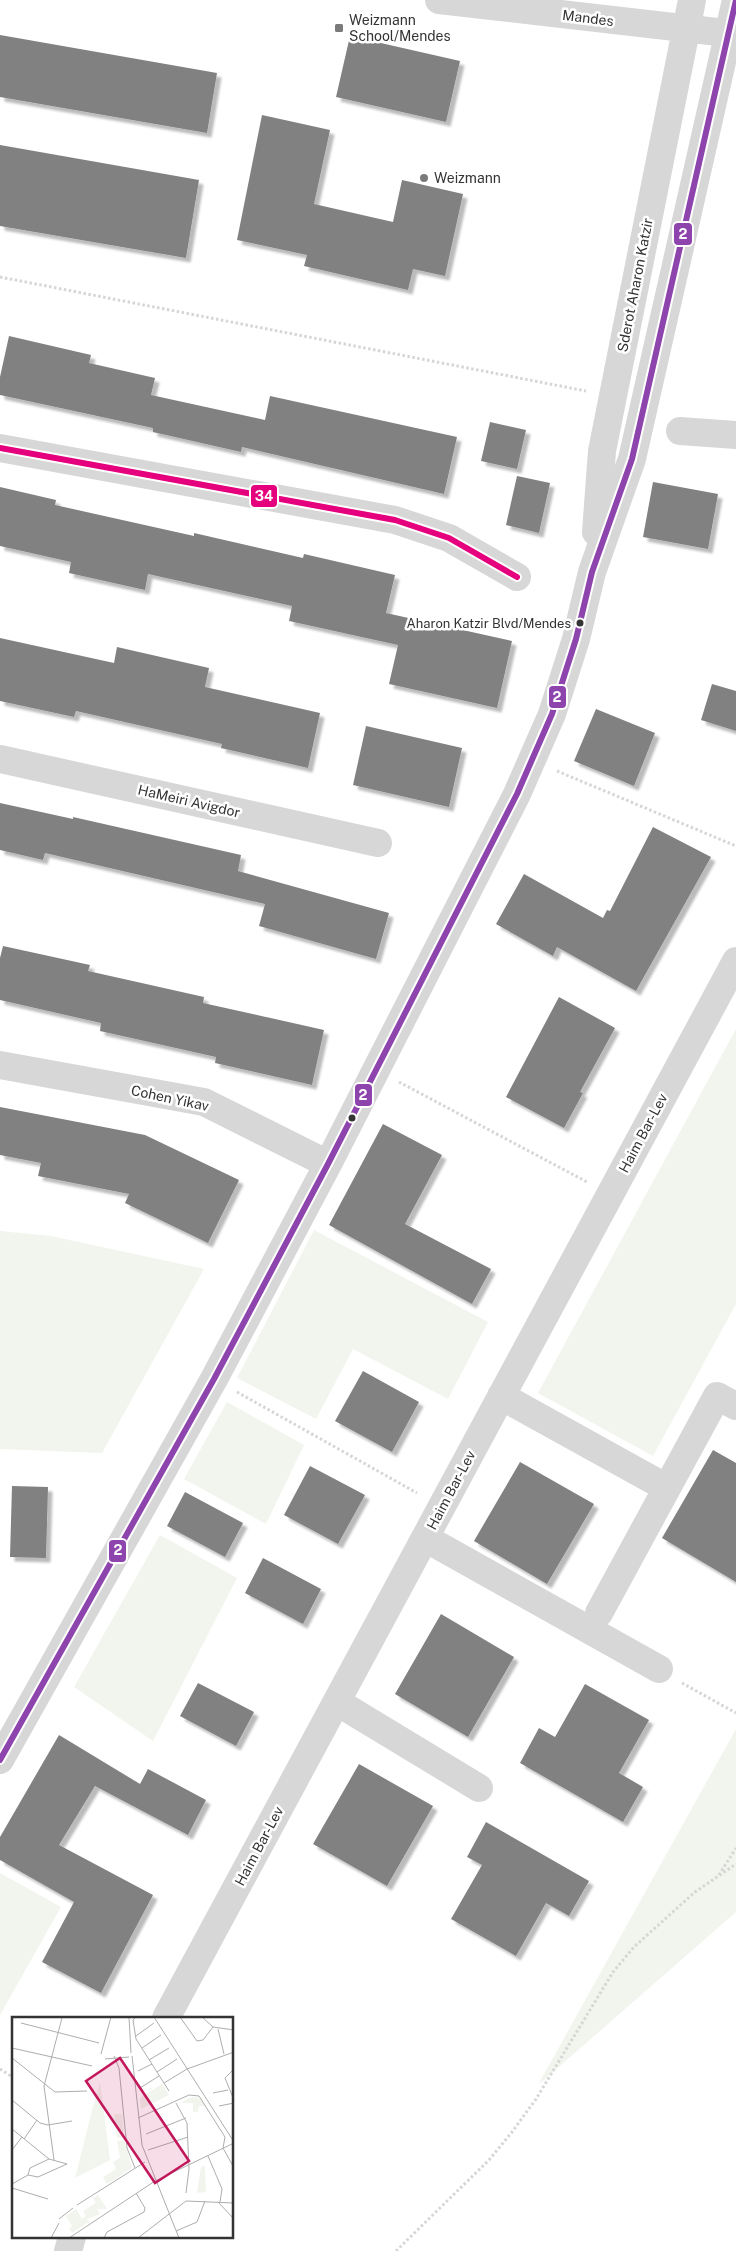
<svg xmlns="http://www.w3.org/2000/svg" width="736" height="2251" font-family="'Public Sans',sans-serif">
	<defs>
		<filter id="shadow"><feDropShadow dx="4.5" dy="4.5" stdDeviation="1" flood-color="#0004"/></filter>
	</defs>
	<rect width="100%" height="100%" fill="#fff"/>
	<!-- green -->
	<path fill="#f1f5ed" d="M736,1029V1304L653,1456L538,1393Z
		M314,1230L488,1322L448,1399L353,1349L316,1419L237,1378Z
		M0,1231L51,1236L204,1269L102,1453L0,1449Z
		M227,1402L304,1445L266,1524L184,1479Z
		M160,1535L237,1578L153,1741L74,1687Z
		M736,1729V1912L538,2085Z
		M0,1873L61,1907L0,2015Z"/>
	<!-- building -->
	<path fill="#818181" filter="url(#shadow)" d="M0,35L217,73L207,133L0,97Z
		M350,36L460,61L446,122L336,97Z
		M262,115L330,130L314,204L393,222L402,180L463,194L445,276L413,269L408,290L304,266L307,255L237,240Z
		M0,145L199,180L186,258L0,226Z
		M9,336L91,355L89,363L155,378L151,395L265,420L270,396L457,437L444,494L242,447L241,452L153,432V428L0,395V377Z
		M490,422L526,430L517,469L481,461Z
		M517,476L550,483L539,533L506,525Z
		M653,482L718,494L708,549L643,537Z
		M0,487L56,500L55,505L194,536V533L303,558L304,554L395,575L386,613L512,641L497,708L389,684L398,645L289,621L292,606L148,574L145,590L69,573L71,562L0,546Z
		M0,638L114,663L117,647L209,668L205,687L320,713L308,768L221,748L222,744L76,711L74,717L0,701Z
		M712,684L736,691V731L701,720Z
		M596,709L655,733L634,786L574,761Z
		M366,726L462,748L449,807L353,785Z
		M0,803L73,819V817L241,855L238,871L389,913L376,959L259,926L265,904L45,853L43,860L0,850Z
		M653,827L711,857L636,991L557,947L553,956L496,924L524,874L603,918L607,910L610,911Z
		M3,946L90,965L88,971L204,997L203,1003L324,1030L312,1085L215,1063L216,1057L100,1031L101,1023L0,1000V958Z
		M559,997L615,1028L580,1092L583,1093L564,1128L506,1097Z
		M0,1107L145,1135L239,1180L208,1243L125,1203L129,1194L38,1176L41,1163L0,1155Z
		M383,1124L442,1155L405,1224L491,1269L472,1304L329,1225Z
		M363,1371L419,1402L392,1452L335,1421Z
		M713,1450L736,1463V1582L662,1538Z
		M520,1462L594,1504L547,1584L474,1541Z
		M310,1466L365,1495L338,1544L284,1515Z
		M12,1486L48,1487L46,1558L10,1557Z
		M185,1492L243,1523L225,1557L167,1526Z
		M263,1558L321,1589L303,1624L245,1593Z
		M441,1614L514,1657L468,1737L395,1694Z
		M198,1683L254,1712L236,1746L180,1716Z
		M585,1684L649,1720L619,1773L643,1787L623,1822L520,1763L539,1728L555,1737Z
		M59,1735L140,1784L148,1769L206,1800L188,1835L95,1786L59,1845L153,1895L101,1993L42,1962L74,1902L0,1860V1837Z
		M359,1764L433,1806L387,1886L313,1844Z
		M486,1822L589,1881L569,1916L546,1903L516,1956L451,1919L482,1865L467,1857Z"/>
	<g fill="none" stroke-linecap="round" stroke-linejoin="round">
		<!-- path -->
		<path stroke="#d6d6d6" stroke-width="3" stroke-dasharray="2.5 2.5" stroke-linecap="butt" d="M0,277L586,391
			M557,771L736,846
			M399,1082L587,1182
			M237,1392L417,1493
			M682,1683L736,1713
			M719,1875L736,1848
			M0,2069L14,2078
			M396,2251L489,2160L512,2132L536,2099L613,1972L634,1947L695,1892L736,1864"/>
		<!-- minor -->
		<path stroke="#d7d7d7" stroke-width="28" d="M439,0L736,34
			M680,431L736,435
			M0,448L395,520L449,538L517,577
			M596,532L602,451L692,0
			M0,759L378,843
			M0,1065L204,1102L328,1164
			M501,1396L667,1488
			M425,1538L659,1669
			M599,1613L717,1396L736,1406
			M337,1702L479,1788
			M0,1760L214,1379L328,1164L517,794L552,714L576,639L592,572L632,459L736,0
			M166,2018L736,961
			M68,2251L72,2237"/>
		<defs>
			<path id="bus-1" d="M0,1760L214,1379L328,1164L517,794L552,714L576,639L592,572L632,459L736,0"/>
			<path id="bus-2" d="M0,448L395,520L449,538L517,577"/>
		</defs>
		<!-- bus-1 casing -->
		<use href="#bus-1" stroke="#fff" stroke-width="10"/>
		<!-- bus-2 casing -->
		<use href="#bus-2" stroke="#fff" stroke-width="10"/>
		<!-- bus-1 -->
		<use href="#bus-1" stroke="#8e44ad" stroke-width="6"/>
		<!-- bus-2 -->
		<use href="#bus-2" stroke="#e5007d" stroke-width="6"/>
	</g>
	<!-- markers -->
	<g fill="#7a7a7a" stroke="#fff" stroke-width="2">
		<rect x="334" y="23" width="10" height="10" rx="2.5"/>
		<circle cx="424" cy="178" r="5"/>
	</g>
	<g fill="#333" stroke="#fff" stroke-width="2">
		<circle cx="580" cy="623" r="4.5"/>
		<circle cx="352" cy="1118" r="4.5"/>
	</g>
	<g text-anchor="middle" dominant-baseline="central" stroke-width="5" stroke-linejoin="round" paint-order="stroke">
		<!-- bus labels -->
		<g font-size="13" fill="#333" stroke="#fff" text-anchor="end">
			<text x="571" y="623">Aharon Katzir Blvd/Mendes</text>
		</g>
		<!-- street labels -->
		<g font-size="14" fill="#333" stroke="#fff">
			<text transform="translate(588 18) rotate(7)">Mandes</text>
			<text transform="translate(635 285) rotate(-79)">Sderot Aharon Katzir</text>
			<text transform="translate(189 801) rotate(13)">HaMeiri Avigdor</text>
			<text transform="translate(170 1098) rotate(12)">Cohen Yikav</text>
			<text transform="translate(643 1133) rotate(-62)">Haim Bar-Lev</text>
			<text transform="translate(451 1490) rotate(-62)">Haim Bar-Lev</text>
			<text transform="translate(259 1846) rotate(-62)">Haim Bar-Lev</text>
		</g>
		<!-- poi labels -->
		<g font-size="14" fill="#333" stroke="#fff" text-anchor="start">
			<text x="349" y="20">Weizmann<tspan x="349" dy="16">School/Mendes</tspan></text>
			<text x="434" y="178">Weizmann</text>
		</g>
	</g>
	<!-- overview -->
	<g transform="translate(12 2017)">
		<rect width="221" height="221" fill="#fff"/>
		<path d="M88,65L98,143L63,161L80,93ZM150,67L157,78L129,92L128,81ZM180,80L187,81L194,89H187L186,95H181V86H168ZM102,97H110L112,120L105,121ZM112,123L120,151L95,167L91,160L104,152L101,145L108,141L105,124ZM193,149L194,175L185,176L189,150ZM86,178L95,192H85L88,197L75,202L77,205L60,216L57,212L60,209L54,199L64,192L70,202L74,199L71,194L84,186L81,181Z" fill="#f1f5ed"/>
		<path fill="none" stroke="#adadad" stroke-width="1" d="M117,0L119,36M124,0L121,3L124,22L157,74M142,0L222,125M168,0L185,24L191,23L201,10M190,0L201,10L222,13M9,6L87,26M206,12L212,37M124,19L142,6M0,31L80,49M130,31L149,18M89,37L99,0M102,39L107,51L115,131L123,151M120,39L130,128L167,221M0,41L43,75L75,74M93,42L117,40M137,43L157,31M222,52L213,61L222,83M126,54L140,47M145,55L165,42M152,66L175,52L222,35M128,71L147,59M201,76L216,73M0,83L28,106L36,108L60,104M164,86L175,106L177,152L174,176M207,89L222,86M126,101L177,78L187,79L213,120L211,131L222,151M0,112L37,142M134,117L174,101M12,122L25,103M0,133L10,120M136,133L176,120M196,139L210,172L208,185M37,142L55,147L26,160L16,158L18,151ZM42,143L32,69L50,1M0,167L16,158M0,171L36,182M206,185L222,202M65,188L133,145M47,202L61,191M164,214L185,205L193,184M39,221L47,206M57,221L143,164L222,126M92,221L95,215L132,195L133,191L124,176M126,221L174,184L222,186"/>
		<path fill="#c2185b" fill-opacity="0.15" stroke="#c2185b" stroke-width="2.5" d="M108,41L177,144L143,166L74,64Z"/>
		<rect width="221" height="221" fill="none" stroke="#333" stroke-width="2.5"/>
	</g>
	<g stroke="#fff" stroke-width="2">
		<rect x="673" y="222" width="20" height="24" rx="5" fill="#8e44ad"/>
		<rect x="250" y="484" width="28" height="24" rx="5" fill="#e5007d"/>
		<rect x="548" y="685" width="19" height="24" rx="5" fill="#8e44ad"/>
		<rect x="354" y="1083" width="19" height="24" rx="5" fill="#8e44ad"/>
		<rect x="108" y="1539" width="19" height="24" rx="5" fill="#8e44ad"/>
	</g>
	<g font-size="14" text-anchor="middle" font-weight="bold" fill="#fff">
		<text x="683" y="239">2</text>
		<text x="264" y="501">34</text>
		<text x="557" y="702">2</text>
		<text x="363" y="1100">2</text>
		<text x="118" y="1555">2</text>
	</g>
</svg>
